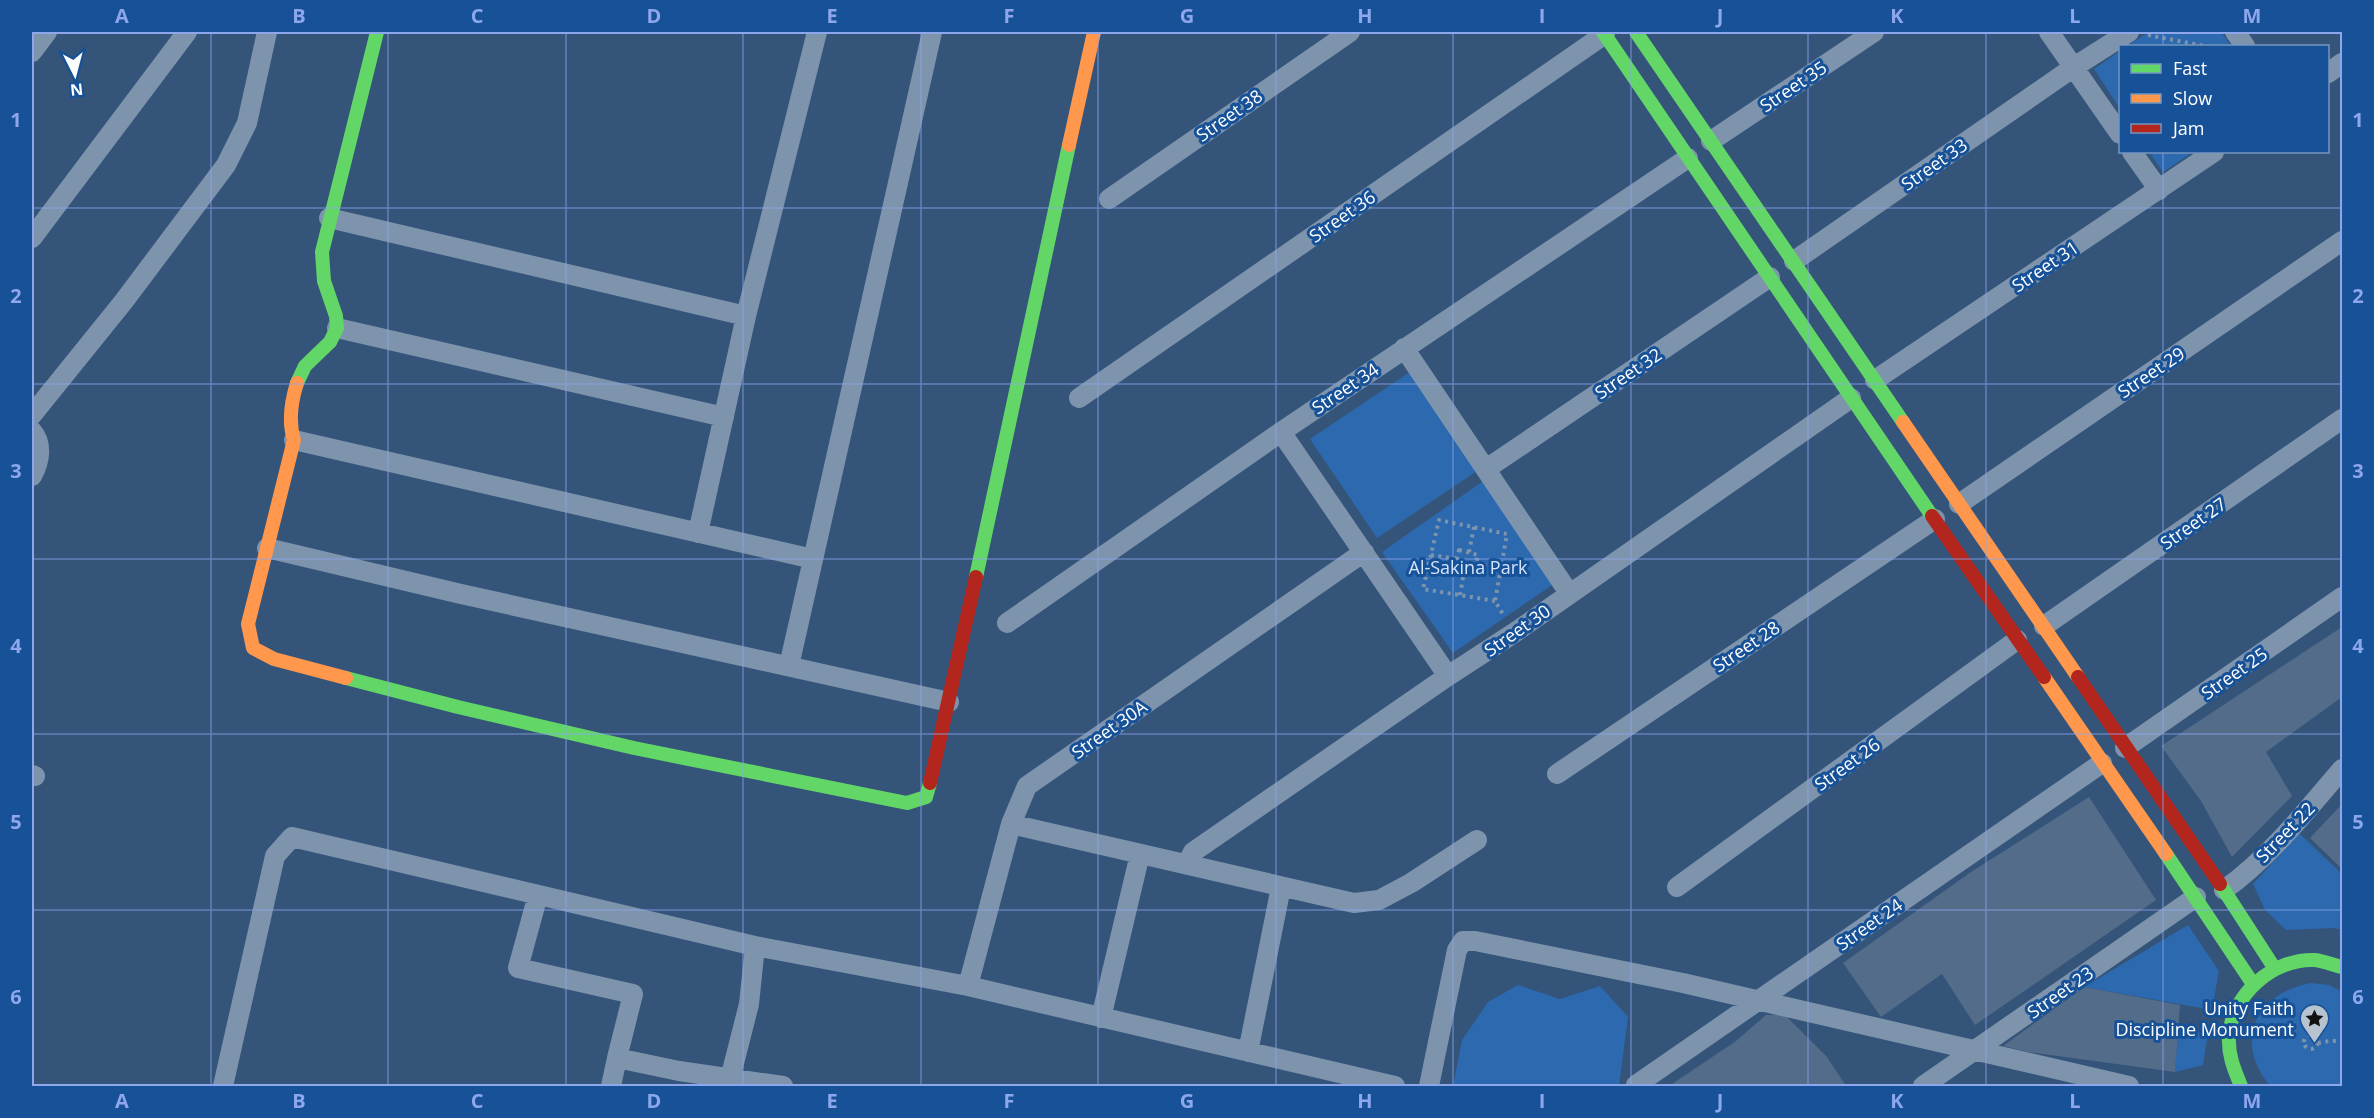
<svg xmlns="http://www.w3.org/2000/svg" width="2374" height="1118" font-family="'Open Sans',sans-serif">
	<rect width="100%" height="100%" fill="#34547a"/>
	<!-- green -->
	<path fill="#2c69ae" d="M2149,32H2221L2231,46H2127Z
		M2120,51V109L2094,69Z
		M2149,152H2193L2163,172Z
		M1410,372L1477,471L1377,538L1310,439Z
		M1483,481L1555,583L1453,653L1382,552Z
		M2299,833L2342,874V930L2335,928L2286,930L2265,910L2253,884Z
		M2188,925L2219,971L2212,1010L2084,987Z
		M2311,983L2329,985L2342,992V1086H2270C2233,1041 2255,993 2311,983Z
		M1518,985L1560,999L1600,986L1628,1017L1619,1086H1453L1462,1040L1488,1002Z
		M2178,1030L2208,1033L2203,1065L2175,1072Z"/>
	<!-- building -->
	<path fill="#536c8a" d="M2342,627V697L2266,752L2292,796L2232,857L2201,801L2161,746Z
		M2089,797L2156,900L1975,1025L1942,974L1881,1017L1843,963L1971,872Z
		M2342,804V869L2310,838Z
		M2084,987L2180,1005L2175,1072L2028,1052L2003,1046Z
		M1766,1015H1785L1827,1057L1846,1086H1669L1736,1041Z"/>
	<g fill="none" stroke-linecap="round" stroke-linejoin="round">
		<!-- path -->
		<path stroke="#7e94ad" stroke-width="4" stroke-dasharray="3 4.5" stroke-linecap="butt" d="M2148,35L2205,46
			M1459,550L1478,555L1474,573L1454,568Z
			M1469,552L1474,527
			M1431,555L1457,559
			M1476,564L1501,568
			M1460,595L1464,572
			M1495,601L1423,589L1439,520L1507,534L1495,601L1504,616
			M2304 1042a7 7 0 1 1 14 0a7 7 0 1 1-14 0Z
			M2318,1043L2329,1041H2342"/>
		<!-- street -->
		<path stroke="#7e94ad" stroke-width="20" d="M2049,32L2120,134
			M2235,32L2245,46
			M32,52L47,32
			M2328,73L2342,63
			M1711,141L1874,32
			M2132,152L2159,190
			M1109,199L1350,32
			M329,218L746,316
			M32,238L187,32
			M1794,261L2074,67L2129,32
			M337,328L724,417
			M1404,348L1569,593
			M1875,380L2214,152
			M1079,398L1605,34
			M32,415L124,301L226,165L247,123L267,32
			M32,431C43,444 40,462 32,476
			M1281,432L1448,676
			M294,440L813,559
			M1486,469L1770,277
			M1959,504L2342,241
			M698,533L746,316L817,32
			M267,548L461,594L949,702
			M1007,623L1281,432L1688,158
			M2044,626L2342,419
			M789,666L932,32
			M2125,748L2342,597
			M1557,774L1935,519
			M32,775L35,776
			M1011,824L1354,903L1379,900L1411,883L1477,840
			M1187,864L1193,852L1448,676L1514,633L1851,398
			M1677,887L2017,640
			M2224,890C2269,858 2306,811 2342,769
			M538,895L518,968L633,994L617,1058
			M968,986L1011,824L1027,786L1364,552
			M1101,1018L1140,854
			M1248,1052L1281,887
			M730,1079L749,1004L755,946L968,986L1395,1086
			M1636,1085L2102,763
			M223,1086L275,856L292,837L755,946
			M611,1086L617,1058L679,1071L783,1086
			M1429,1086L1457,950L1463,941H1475L1683,983L2129,1086
			M1923,1086L2196,897"/>
		<!-- fast -->
		<path stroke="#63d668" stroke-width="14" d="M1603,32L1932,516
			M1636,32L1903,422
			M297,383L305,366L330,342L337,328L336,316L324,281L322,252L377,32
			M976,577L1069,145
			M346,678L458,707L634,748L907,803L926,797L930,783
			M2166,854L2253,984
			M2220,884L2275,969
			M2241,1086C2234,1069 2228,1055 2229,1037C2231,995 2273,958 2315,960C2324,961 2333,965 2342,967"/>
		<!-- slow -->
		<path stroke="#ff974d" stroke-width="14" d="M1069,145L1094,32
			M297,383C291,402 288,421 294,440L248,624L253,648L274,659L346,678
			M1903,422L2078,677
			M2044,677L2166,854"/>
		<!-- jam -->
		<path stroke="#b3261e" stroke-width="14" d="M1932,516L2044,677
			M2078,677L2220,884
			M930,783L976,577"/>
	</g>
	<!-- grid -->
	<path fill="none" stroke="#8ea6ec" stroke-width="1.5" stroke-opacity="0.55" d="M211,32V1086M388,32V1086M566,32V1086M743,32V1086M921,32V1086M1098,32V1086M1276,32V1086M1453,32V1086M1631,32V1086M1808,32V1086M1986,32V1086M2163,32V46M2163,152V1086M32,208H2342M32,384H2342M32,559H2342M32,734H2342M32,910H2342"/>
	<!-- icons -->
	<defs>
		<symbol id="sight-pin" viewBox="-11 -11 22 30"><path d="M0 17L-7.5 6A9.5 9.5 0 1 1 7.5 6Z" fill="#b8c3d0" stroke="#175197"/><path d="M0-6L1.8-2.2L6-1.7L2.9 1.2L3.7 5.4L0 3.3L-3.7 5.4L-2.9 1.2L-6-1.7L-1.8-2.2Z" fill="#111"/></symbol>
	</defs>
	<g fill-rule="evenodd">
		<use href="#sight-pin" x="2298" y="1002" width="33" height="45"/>
	</g>
	<g text-anchor="middle" dominant-baseline="central" stroke-width="6" stroke-linejoin="round" paint-order="stroke">
		<!-- street labels -->
		<g font-size="18" fill="#fff" stroke="#175197">
			<text transform="translate(1793 86) rotate(-34)">Street 35</text>
			<text transform="translate(1229 115) rotate(-35)">Street 38</text>
			<text transform="translate(1934 164) rotate(-35)">Street 33</text>
			<text transform="translate(1342 216) rotate(-35)">Street 36</text>
			<text transform="translate(2045 266) rotate(-34)">Street 31</text>
			<text transform="translate(2151 372) rotate(-34)">Street 29</text>
			<text transform="translate(1628 373) rotate(-34)">Street 32</text>
			<text transform="translate(1345 388) rotate(-34)">Street 34</text>
			<text transform="translate(2193 523) rotate(-35)">Street 27</text>
			<text transform="translate(1517 630) rotate(-35)">Street 30</text>
			<text transform="translate(1746 646) rotate(-34)">Street 28</text>
			<text transform="translate(2234 673) rotate(-35)">Street 25</text>
			<text transform="translate(1109 729) rotate(-35)">Street 30A</text>
			<text transform="translate(1847 764) rotate(-36)">Street 26</text>
			<text transform="translate(2285 832) rotate(-46)">Street 22</text>
			<text transform="translate(1869 924) rotate(-35)">Street 24</text>
			<text transform="translate(2060 992) rotate(-35)">Street 23</text>
		</g>
		<!-- park labels -->
		<g font-size="18" fill="#d2e5fc" stroke="#175197">
			<text x="1468" y="567">Al-Sakina Park</text>
		</g>
		<!-- poi labels -->
		<g font-size="18" fill="#fff" stroke="#175197" text-anchor="end">
			<text x="2294" y="1008">Unity Faith<tspan x="2294" dy="21">Discipline Monument</tspan></text>
		</g>
	</g>
	<!-- border -->
	<rect width="2374" height="1118" fill="none" stroke="#175197" stroke-width="66"/>
	<!-- legend -->
	<rect x="2119" y="45" width="210" height="108" fill="#175197" stroke="#7497c1" stroke-width="1.5"/>
	<rect x="2131" y="64" width="30" height="9" fill="#63d668" stroke="#7497c1" stroke-width="1.5"/>
	<text x="2173" y="75" font-size="18" fill="#ffffff">Fast</text>
	<rect x="2131" y="94" width="30" height="9" fill="#ff974d" stroke="#7497c1" stroke-width="1.5"/>
	<text x="2173" y="105" font-size="18" fill="#ffffff">Slow</text>
	<rect x="2131" y="124" width="30" height="9" fill="#b3261e" stroke="#7497c1" stroke-width="1.5"/>
	<text x="2173" y="135" font-size="18" fill="#ffffff">Jam</text>
	<!-- north arrow -->
	<g transform="translate(75 75) rotate(174)" stroke="#175197" stroke-width="4.5" paint-order="stroke">
	<path d="M0-4.5L10 22L0 15L-10 22Z" fill="#ffffff"/>
	<text y="-9" font-size="16" font-weight="bold" text-anchor="middle" fill="#ffffff">N</text>
	</g>
	<rect x="33" y="33" width="2308" height="1052" fill="none" stroke="#8ea6ec" stroke-width="2"/>
	<g font-size="20" text-anchor="middle" font-weight="bold" fill="#8ea6ec">
		<text x="122" y="23">A</text>
		<text x="299" y="23">B</text>
		<text x="477" y="23">C</text>
		<text x="654" y="23">D</text>
		<text x="832" y="23">E</text>
		<text x="1009" y="23">F</text>
		<text x="1187" y="23">G</text>
		<text x="1365" y="23">H</text>
		<text x="1542" y="23">I</text>
		<text x="1720" y="23">J</text>
		<text x="1897" y="23">K</text>
		<text x="2075" y="23">L</text>
		<text x="2252" y="23">M</text>
		<text x="16" y="127">1</text>
		<text x="2358" y="127">1</text>
		<text x="16" y="303">2</text>
		<text x="2358" y="303">2</text>
		<text x="16" y="478">3</text>
		<text x="2358" y="478">3</text>
		<text x="16" y="653">4</text>
		<text x="2358" y="653">4</text>
		<text x="16" y="829">5</text>
		<text x="2358" y="829">5</text>
		<text x="16" y="1004">6</text>
		<text x="2358" y="1004">6</text>
		<text x="122" y="1108">A</text>
		<text x="299" y="1108">B</text>
		<text x="477" y="1108">C</text>
		<text x="654" y="1108">D</text>
		<text x="832" y="1108">E</text>
		<text x="1009" y="1108">F</text>
		<text x="1187" y="1108">G</text>
		<text x="1365" y="1108">H</text>
		<text x="1542" y="1108">I</text>
		<text x="1720" y="1108">J</text>
		<text x="1897" y="1108">K</text>
		<text x="2075" y="1108">L</text>
		<text x="2252" y="1108">M</text>
	</g>
</svg>
